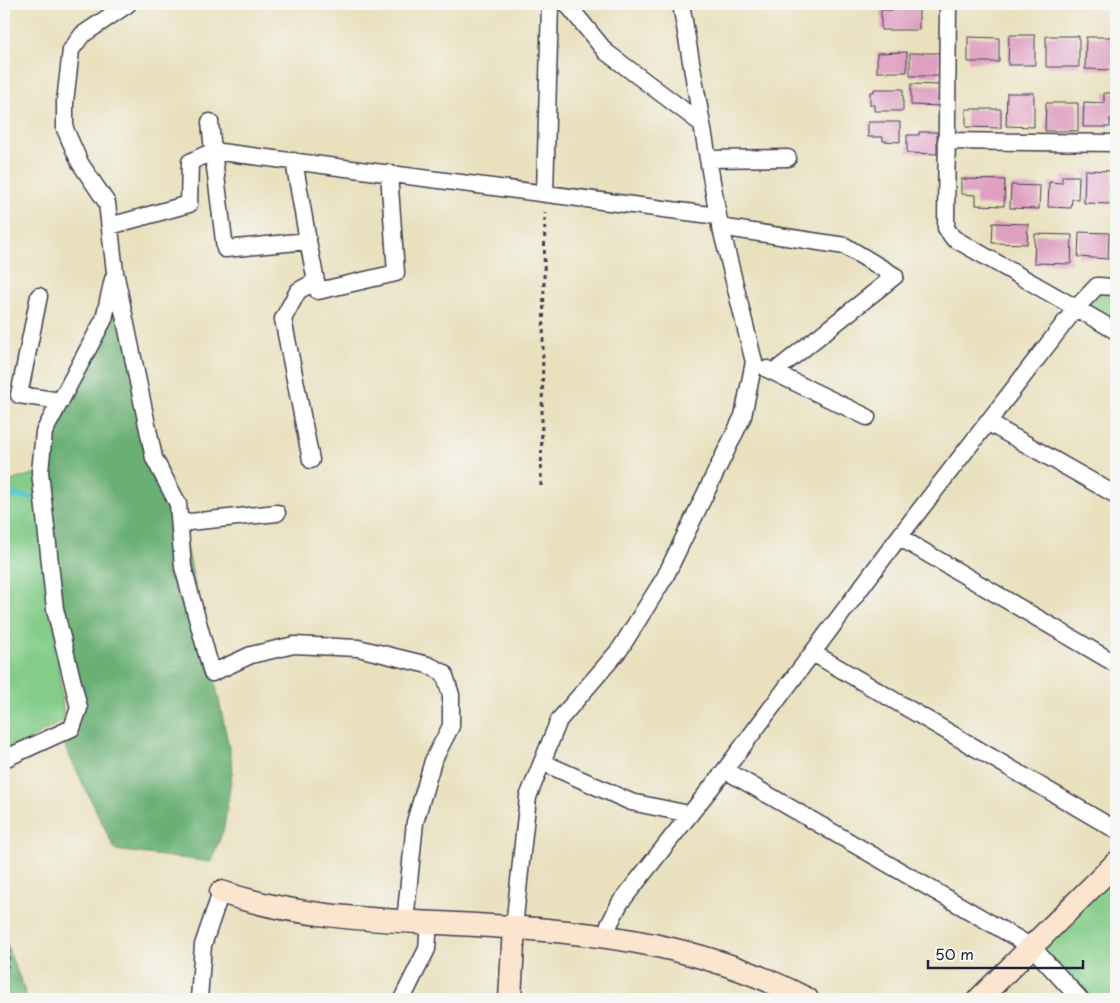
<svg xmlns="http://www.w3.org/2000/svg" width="1120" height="1003" font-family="'Playpen Sans',sans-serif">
	<rect width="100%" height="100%" fill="#f6f6f2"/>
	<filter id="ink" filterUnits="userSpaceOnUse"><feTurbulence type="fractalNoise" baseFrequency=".02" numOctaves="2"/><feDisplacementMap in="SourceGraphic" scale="10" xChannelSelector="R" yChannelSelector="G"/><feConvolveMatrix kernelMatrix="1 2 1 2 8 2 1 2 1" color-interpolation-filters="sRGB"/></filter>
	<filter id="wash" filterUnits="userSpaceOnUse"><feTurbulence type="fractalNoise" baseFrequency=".0096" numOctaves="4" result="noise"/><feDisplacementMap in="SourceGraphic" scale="20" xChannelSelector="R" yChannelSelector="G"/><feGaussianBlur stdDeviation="1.12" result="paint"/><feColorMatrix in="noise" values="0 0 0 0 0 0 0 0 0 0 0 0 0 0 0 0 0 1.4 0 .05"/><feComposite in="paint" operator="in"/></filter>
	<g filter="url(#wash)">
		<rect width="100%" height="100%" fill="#e9e0bd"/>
		<!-- green -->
		<path fill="#83cc89" stroke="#527762" d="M1097,286L1116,287V331L1076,308Z
			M40,472L64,720L4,754V483Z
			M1116,863V999H1080L1032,947Z"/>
		<!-- forest -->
		<path fill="#6ab075" stroke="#466958" d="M115,272L154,458L178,504L233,767L224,828L211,862L115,850L59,734L79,708L55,609L44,432L104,319Z
			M4,925L9,952L24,988L26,999H4Z"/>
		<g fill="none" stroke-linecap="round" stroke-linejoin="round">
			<!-- stream -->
			<path stroke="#57c4ce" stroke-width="6" d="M4,495L30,497"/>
		</g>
		<g id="blocks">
			<!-- building -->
			<path fill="#df9fc1" d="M892,6H907V10H919V30H881V10H892Z
				M1009,35H1035V65H1008Z
				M1046,36H1079V67H1046Z
				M968,37L999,38V62H968Z
				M1086,37H1113L1112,70L1085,69Z
				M907,52V72H877V53Z
				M910,53H940L939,76H910Z
				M911,84L941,85V106L911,105Z
				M874,89H903V111H874V105H870V92H874Z
				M1007,93H1034V127L1006,126Z
				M1104,93H1116V119H1110V127H1083L1084,102L1104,103Z
				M1046,103H1078V131H1045Z
				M966,109H1001V128L966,127Z
				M868,122H900V142L883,141V137H868Z
				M919,132H937V154L907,153V135H919Z
				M1085,170L1113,171L1112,204L1084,203Z
				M1062,176H1079L1078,199H1072L1071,208L1048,207L1049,182L1062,183Z
				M961,179L1005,180L1004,206L976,205V195L961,194Z
				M1011,185L1040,186L1039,209L1010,208Z
				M993,223L1028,224L1027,244L992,243Z
				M1079,232L1109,233L1108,259L1078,257Z
				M1035,234L1072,235L1071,264L1034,263Z"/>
		</g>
	</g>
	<g filter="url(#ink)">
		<use href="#blocks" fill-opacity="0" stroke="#403e4e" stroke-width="1"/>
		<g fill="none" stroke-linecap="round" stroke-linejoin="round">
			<defs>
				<path id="street" d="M128,4L82,35L71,50L65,102V129L80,163L107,203L115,272L154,458L178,504L183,567L212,673L251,655L294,645L358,648L428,665L444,673L451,695V726L433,761L415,822L405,922
					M567,4L606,52L702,124
					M948,4L946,228L953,238L1076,308L1097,286L1116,287
					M946,141L1116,143
					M708,159L788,158
					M294,161L308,241
					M389,173L396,273L318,291L308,241L225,249L213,151L718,216
					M545,194L550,4
					M110,226L189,204L190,162L213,151L210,122
					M720,227L845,246L895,276L774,372
					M39,296L19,395L61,401
					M767,369L867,417
					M987,422L1116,495
					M311,460L283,319L298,291L316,281
					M180,523L277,513
					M899,537L1116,664
					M813,653L1116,830
					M4,759L72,728L79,708L55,609L40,472L44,432L104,319L113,279
					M542,762L631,802L689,814
					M725,770L1032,947L1080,999
					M514,927L528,797L559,720L620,649L665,577L743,416L754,362L718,216L681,4
					M604,935L620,903L725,770L899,537L1076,308L1116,331
					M199,999L203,945L221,892
					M402,999L427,949L429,923"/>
				<path id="secondary" d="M221,892C297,918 377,920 456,924C579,930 695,940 807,999
					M510,999L514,927
					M979,999L1116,863"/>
			</defs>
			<!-- street casing -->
			<use href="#street" stroke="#403e4e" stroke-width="19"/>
			<!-- secondary casing -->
			<use href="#secondary" stroke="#403e4e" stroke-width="25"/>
			<!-- path -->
			<path stroke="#403e4e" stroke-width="3" stroke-dasharray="4 4" stroke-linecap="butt" d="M541,486L545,212
				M4,925L9,952L4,987"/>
			<!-- street -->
			<use href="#street" stroke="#fff" stroke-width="16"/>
			<!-- secondary -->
			<use href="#secondary" stroke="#fbe5cf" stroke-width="22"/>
		</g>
	</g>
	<!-- margin -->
	<rect width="1120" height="1003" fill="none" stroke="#f6f6f2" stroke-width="20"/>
	<!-- scale -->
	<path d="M928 960v8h155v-8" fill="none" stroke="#22223b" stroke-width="2.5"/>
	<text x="935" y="960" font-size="15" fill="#22223b" stroke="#f6f6f2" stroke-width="4" paint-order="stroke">50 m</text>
</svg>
